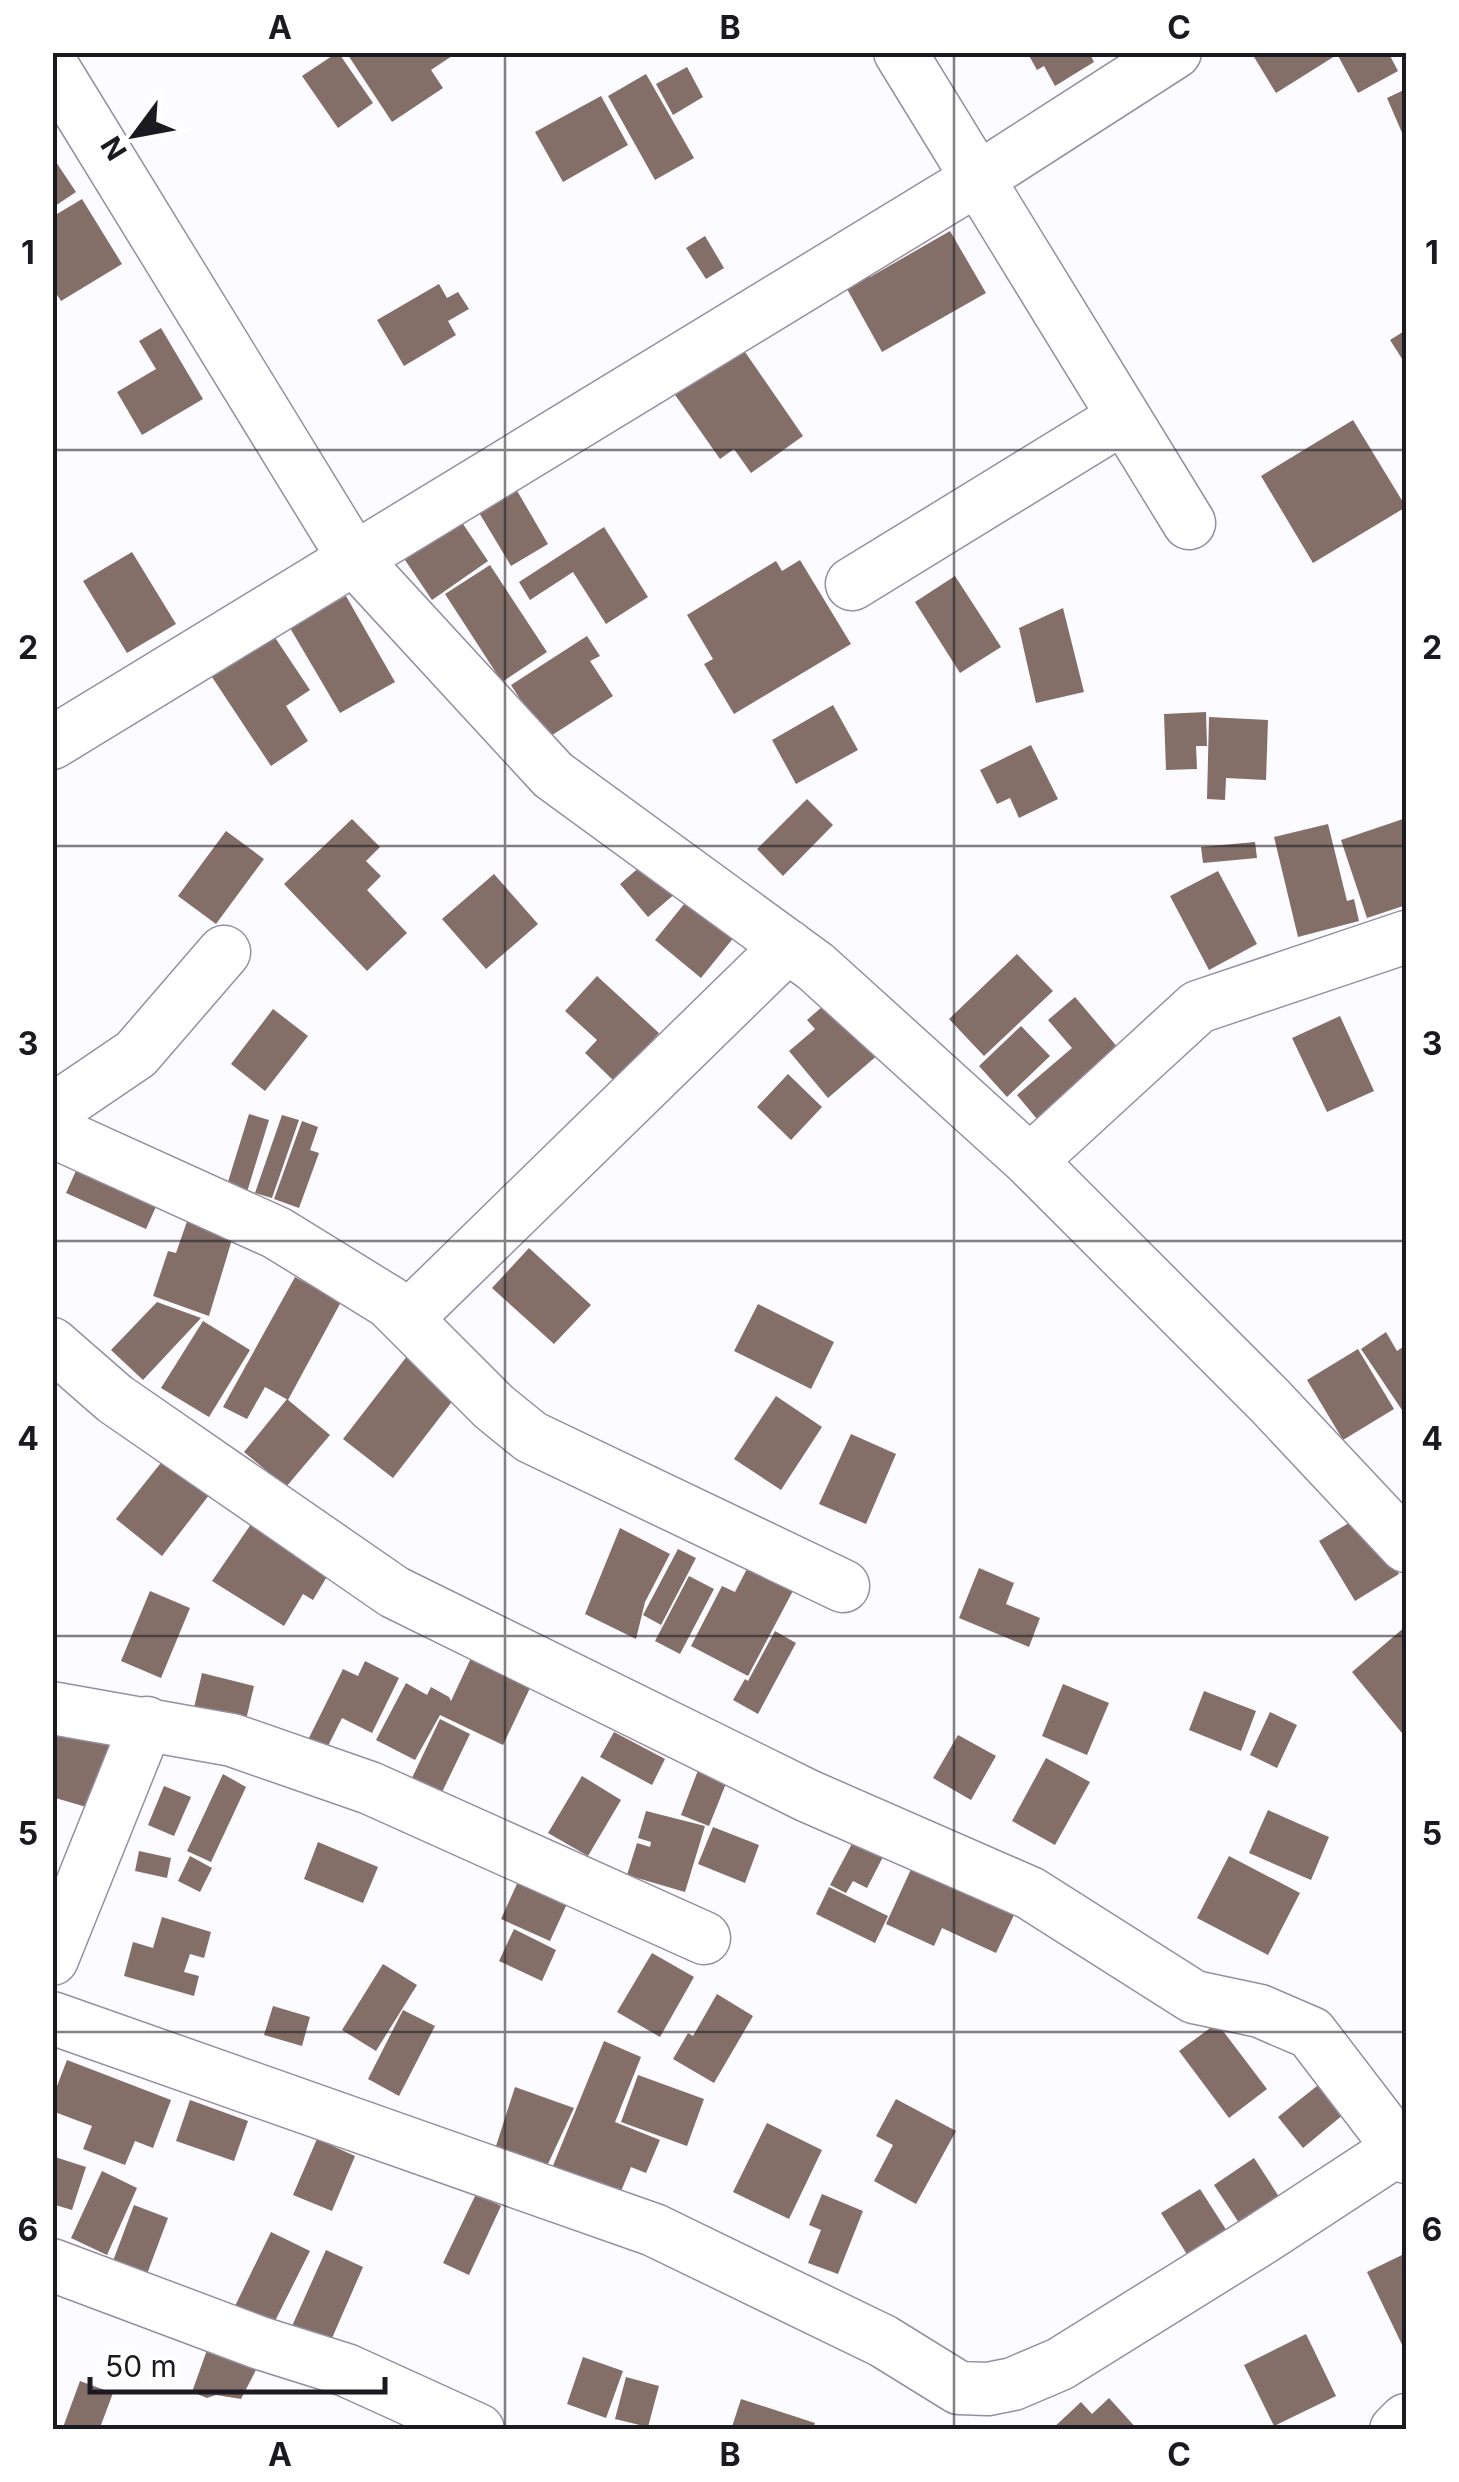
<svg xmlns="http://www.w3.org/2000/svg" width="1459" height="2482" font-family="Inter,sans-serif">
	<rect width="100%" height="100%" fill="#fcfbff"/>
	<!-- building -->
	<path fill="#836f67" d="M338,52L373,103L338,128L302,76Z
		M346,52H458L431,70L443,88L392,122Z
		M1027,52H1089L1094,62L1055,86L1044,66L1037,70Z
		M1251,52H1333L1335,56L1276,93Z
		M1336,52H1388L1398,71L1358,93Z
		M687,67L703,97L673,115L656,84Z
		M646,74L694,158L655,180L608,96Z
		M1406,89V142L1387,98Z
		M601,96L628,145L563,182L535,132Z
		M52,156L76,192L52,208Z
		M82,199L122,264L61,301L52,287V217Z
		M950,231L986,293L882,352L837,271L859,258L870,277Z
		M705,236L724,268L706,279L686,248Z
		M439,284L447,298L458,292L469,309L448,321L456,335L404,366L377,320Z
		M161,328L203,399L142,435L117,392L156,369L139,341Z
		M1406,330V365L1390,340Z
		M734,336L803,436L751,473L734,449L720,459L666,382Z
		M1353,420L1406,507L1313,563L1261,476Z
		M516,489L548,544L511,566L478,511Z
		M461,521L488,561L432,600L405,560Z
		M604,527L648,597L606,624L573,572L530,600L519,582Z
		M132,552L176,624L127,653L83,581Z
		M800,560L851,644L734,714L704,664L713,659L687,615L776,561L782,571Z
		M490,565L547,652L502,682L445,594Z
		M955,576L1001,647L960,673L915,602Z
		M346,596L395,682L340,713L290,628Z
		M1063,608L1084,692L1036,703L1019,628Z
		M272,633L310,690L286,706L308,741L271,766L210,674Z
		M587,636L600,656L590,661L613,696L546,739L511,685Z
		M833,705L858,750L796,784L772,740Z
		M1206,712L1207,746H1196L1197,769L1166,770L1164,714Z
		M1209,717L1268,720L1266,780L1226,778L1225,800L1207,799Z
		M1031,745L1058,799L1019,818L1010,798L997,804L980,770Z
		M807,799L833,825L783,876L757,849Z
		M352,819L380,847L366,861L381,876L367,890L407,933L367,971L284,884Z
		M1403,819L1406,829V905L1367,918L1341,840Z
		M1328,824L1347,901L1354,899L1359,921L1298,937L1274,837Z
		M226,831L264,859L216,924L178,896Z
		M1255,842L1257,858L1203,863L1201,847Z
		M656,853L684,886L648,917L620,884Z
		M1218,871L1257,944L1209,970L1170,896Z
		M494,874L538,924L486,969L442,919Z
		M689,898L735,936L701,978L655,940Z
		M1017,954L1053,991L984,1056L949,1019Z
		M597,976L659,1033L615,1082L585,1053L597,1040L565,1011Z
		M839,992L887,1047L828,1098L789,1051L815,1029L807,1020Z
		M1075,997L1119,1049L1037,1119L1017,1095L1072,1048L1048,1020Z
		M273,1009L308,1036L265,1091L231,1064Z
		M1340,1016L1374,1091L1327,1112L1292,1038Z
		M1021,1026L1050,1056L1007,1097L979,1066Z
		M788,1074L822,1107L791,1140L757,1107Z
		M249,1114L269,1120L247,1192L227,1185Z
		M282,1115L299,1120L272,1198L255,1193Z
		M302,1121L318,1127L310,1150L319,1153L299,1208L274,1199Z
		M79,1164L159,1200L146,1229L66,1193Z
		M192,1207L237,1223L209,1316L153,1296L168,1251L176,1253Z
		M529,1248L591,1305L554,1344L492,1288Z
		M295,1277L341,1302L288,1400L265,1387L247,1419L223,1407Z
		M157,1302L201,1318L143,1380L111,1350Z
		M758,1304L834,1342L811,1389L734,1351Z
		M203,1321L250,1350L209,1417L161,1388Z
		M1386,1332L1397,1351L1406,1345V1416L1361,1349Z
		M1358,1349L1394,1409L1343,1440L1307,1380Z
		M411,1351L461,1390L393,1478L343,1439Z
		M776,1396L822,1427L781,1490L734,1459Z
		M287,1399L330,1435L286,1487L244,1452Z
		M851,1434L896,1454L866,1524L819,1504Z
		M168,1454L213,1490L162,1556L116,1519Z
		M258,1514L335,1563L313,1600L303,1594L284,1626L212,1581Z
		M1362,1515L1399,1574L1355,1601L1319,1541Z
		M620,1528L670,1554L645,1602L636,1639L585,1614Z
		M678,1549L696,1558L661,1625L643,1615Z
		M750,1563L795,1587L748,1676L691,1646L722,1586L735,1592Z
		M979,1568L1014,1583L1006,1604L1040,1618L1029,1647L959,1618Z
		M689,1576L714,1589L680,1654L655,1641Z
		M150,1591L190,1608L161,1678L121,1661Z
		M1406,1626V1738L1352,1672Z
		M775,1631L796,1643L758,1714L733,1700L745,1679L748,1681Z
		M471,1658L540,1667L503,1745L440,1715L415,1760L376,1740L406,1683L427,1695L431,1687L449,1697L451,1701Z
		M365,1661L399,1678L372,1733L342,1718L322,1758L304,1748L343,1669L358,1676Z
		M202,1673L254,1686L245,1724L193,1712Z
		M1063,1684L1109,1703L1087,1755L1042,1736Z
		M1204,1691L1256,1711L1241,1751L1189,1730Z
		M1270,1712L1297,1725L1277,1768L1250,1755Z
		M59,1718L120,1735L100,1811L52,1797V1740Z
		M440,1719L470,1734L432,1813L402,1799Z
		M614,1732L665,1759L652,1785L600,1757Z
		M958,1735L996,1756L971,1800L933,1778Z
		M1046,1758L1090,1782L1055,1845L1012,1821Z
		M700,1765L729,1776L709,1826L681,1815Z
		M223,1774L246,1787L211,1862L187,1851Z
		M582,1776L621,1800L588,1856L548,1833Z
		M164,1786L191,1797L174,1836L148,1825Z
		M1268,1810L1329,1837L1311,1880L1249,1853Z
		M646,1811L705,1826L685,1892L627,1875L637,1843L650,1847L651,1842L638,1838Z
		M713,1827L759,1845L745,1883L698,1864Z
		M855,1838L885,1853L867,1888L853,1881L846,1893L830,1885Z
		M318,1842L378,1867L363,1903L304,1879Z
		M139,1851L171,1858L167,1878L135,1871Z
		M190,1856L212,1868L200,1892L178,1881Z
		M917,1856L965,1892L1014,1915L996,1953L942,1928L934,1946L886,1924Z
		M1229,1856L1300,1893L1268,1955L1197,1918Z
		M521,1875L570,1897L550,1941L501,1919Z
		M829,1887L888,1916L875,1943L816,1914Z
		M162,1917L211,1932L204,1958L190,1954L184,1972L199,1976L194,1996L124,1976L133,1942L153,1948Z
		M514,1929L556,1950L542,1981L499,1961Z
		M652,1953L694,1977L660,2037L617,2012Z
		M383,1964L417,1985L376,2051L342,2030Z
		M717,1994L753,2016L714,2083L673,2059L688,2033L693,2036Z
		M273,2006L310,2017L302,2046L264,2035Z
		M403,2010L435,2026L399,2096L368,2079Z
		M1217,2023L1267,2089L1229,2118L1179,2051Z
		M604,2041L641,2057L615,2122L660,2140L646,2173L631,2167L617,2201L550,2173Z
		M67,2060L171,2100L153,2148L135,2141L125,2165L83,2149L92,2126L52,2111V2099Z
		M1332,2074L1356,2104L1303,2148L1278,2117Z
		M638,2075L704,2099L687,2146L621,2122Z
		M515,2087L574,2108L547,2166L495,2149Z
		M896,2099L956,2131L916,2204L874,2181L893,2145L876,2136Z
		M190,2100L248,2121L234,2161L176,2141Z
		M767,2123L822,2150L789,2219L733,2192Z
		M317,2139L355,2156L332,2211L293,2195Z
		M52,2156L86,2167L72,2210L52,2204Z
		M1254,2158L1285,2206L1245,2232L1214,2185Z
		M102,2171L137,2188L107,2255L71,2238Z
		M1200,2189L1234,2242L1195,2267L1161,2213Z
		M476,2194L501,2206L469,2275L443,2263Z
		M822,2194L863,2211L838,2274L808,2263L821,2230L809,2225Z
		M134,2205L168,2218L147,2274L113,2261Z
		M271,2232L310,2251L273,2325L235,2306Z
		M326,2250L363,2267L326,2352L288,2335Z
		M1402,2255L1406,2263V2353L1367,2272Z
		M1306,2334L1336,2396L1274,2426L1244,2365Z
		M207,2350L257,2368L241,2399L216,2395L207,2398L192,2392Z
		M583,2357L623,2371L606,2418L567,2404Z
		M626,2377L659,2386L648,2427L615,2419Z
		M80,2381L113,2393L101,2425L111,2430H62Z
		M1109,2398L1138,2430H1051L1081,2402L1092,2414Z
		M741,2399L815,2423L813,2430H731Z"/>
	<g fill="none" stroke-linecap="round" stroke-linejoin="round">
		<defs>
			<path id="minor" d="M900,52L1189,523
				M52,66L355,560L553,775L816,967L1030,1161L1270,1401L1406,1546
				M852,584L1124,417
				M52,743L979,178L1175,52
				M52,1111L136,1054L224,952
				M52,1131L277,1233L389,1302L494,1407L531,1437L843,1586
				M1030,1161L1198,1007L1406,937
				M406,1319L788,946
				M52,1344L115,1399L394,1592L808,1796L1030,1893L1194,1997L1260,2011L1311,2033L1406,2157
				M52,1708L232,1740L370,1788L704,1938
				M52,1959L147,1723
				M52,2018L654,2230L883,2341L959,2388L988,2389L1013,2384L1060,2364L1261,2239L1400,2148
				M52,2265L260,2343L346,2370L478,2430
				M1396,2430L1406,2420"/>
		</defs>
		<!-- minor casing -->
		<use href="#minor" stroke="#968fa2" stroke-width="55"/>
		<!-- minor -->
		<use href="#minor" stroke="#fff" stroke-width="52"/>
	</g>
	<!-- grid -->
	<path fill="none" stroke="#1c1a21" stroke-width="2.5" stroke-opacity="0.55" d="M505,52V2430M954,52V2430M52,450H1406M52,846H1406M52,1241H1406M52,1636H1406M52,2032H1406"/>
	<!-- border -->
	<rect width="1459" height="2482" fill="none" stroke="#ffffff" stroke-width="110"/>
	<!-- north arrow -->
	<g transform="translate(135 135) rotate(238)" stroke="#ffffff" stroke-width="8" paint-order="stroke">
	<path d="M0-8L18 38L0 25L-18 38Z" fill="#1c1a21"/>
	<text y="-15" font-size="28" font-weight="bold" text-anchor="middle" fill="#1c1a21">N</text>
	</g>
	<!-- scale -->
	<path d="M90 2377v15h295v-15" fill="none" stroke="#1c1a21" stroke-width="5"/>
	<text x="105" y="2377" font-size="30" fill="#1c1a21" stroke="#ffffff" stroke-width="8" paint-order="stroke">50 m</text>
	<rect x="55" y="55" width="1349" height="2372" fill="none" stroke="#1c1a21" stroke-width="4"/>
	<g font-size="32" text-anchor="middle" font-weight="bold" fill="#1c1a21">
		<text x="280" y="39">A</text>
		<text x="730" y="39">B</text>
		<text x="1179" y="39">C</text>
		<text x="28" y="264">1</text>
		<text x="1432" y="264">1</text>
		<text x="28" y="659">2</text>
		<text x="1432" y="659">2</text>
		<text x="28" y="1055">3</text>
		<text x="1432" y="1055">3</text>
		<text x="28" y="1450">4</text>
		<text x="1432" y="1450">4</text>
		<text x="28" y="1845">5</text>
		<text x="1432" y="1845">5</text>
		<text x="28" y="2241">6</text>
		<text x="1432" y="2241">6</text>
		<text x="280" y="2466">A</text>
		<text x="730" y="2466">B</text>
		<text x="1179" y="2466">C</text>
	</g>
</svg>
